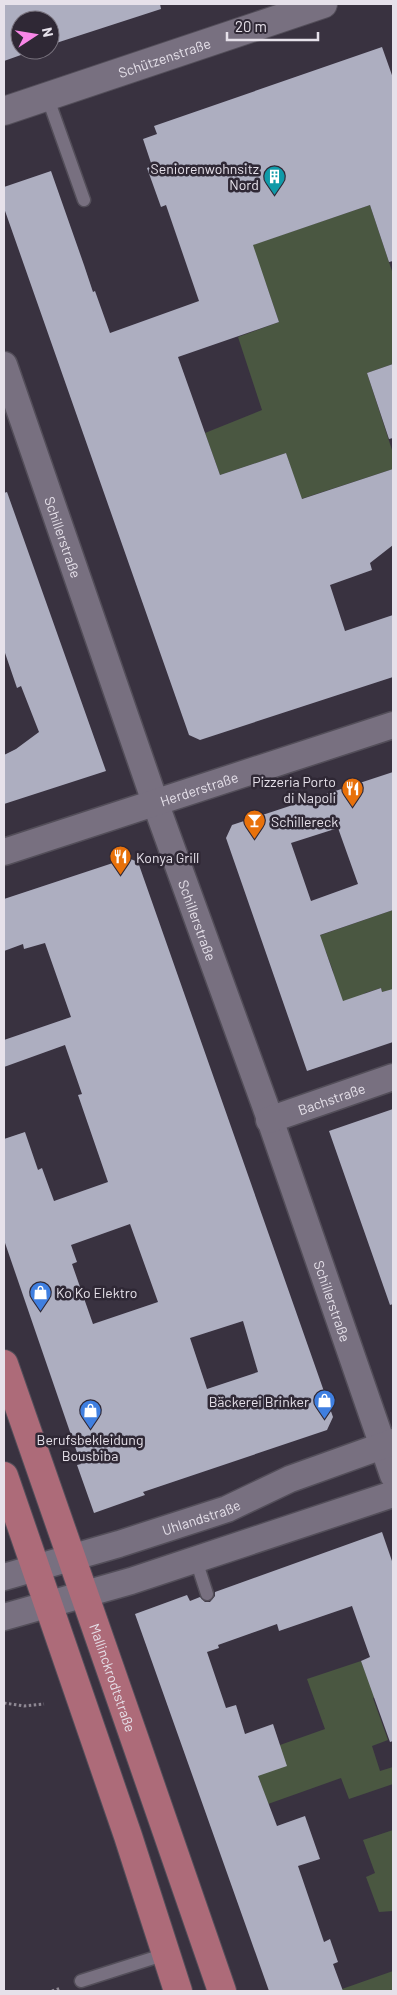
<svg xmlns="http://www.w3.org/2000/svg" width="397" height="1995" font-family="Barlow,sans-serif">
	<rect width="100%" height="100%" fill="#393240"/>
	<!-- green -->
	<path fill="#4a5741" d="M370,205L393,274V364L367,373L393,453V469L301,499L286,453L220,475L205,433L262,410L238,337L279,322L266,284L243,248Z
		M393,910V990L382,992L381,988L365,993L337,1020L333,971L326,952L315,937Z
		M361,1661L366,1674L382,1695L373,1698L388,1740L372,1746L380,1771L393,1767V1784L349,1799L341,1778L268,1804L256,1770L280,1745L325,1729L307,1679Z
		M393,1830V1911L379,1912L366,1877L375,1873L363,1840Z
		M393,1971V1991H343L342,1989Z"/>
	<!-- building -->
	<path fill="#adaec0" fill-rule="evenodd" d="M4,4H160L161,9L50,45V20H20V50H35L4,61Z
		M382,47L393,78V261L389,262L370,205L253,245L279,322L178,357L220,475L286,453L302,499L393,469V545L370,563L372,570L330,585L345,631L393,615V677L200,740L189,735L4,208V187L51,171L84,265L93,292L95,291L110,333L199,301L166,205L161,207L147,168L152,166L143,139L157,134L154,126Z
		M393,364V438L389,439L367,373Z
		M7,492L106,771L4,804V755L16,749L39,732L21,686L17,688L4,650V493Z
		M393,772V910L320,935L343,1001L381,988L382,992L393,989V1042L307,1071L226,838L232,825ZM338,828L358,884L311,901L291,843Z
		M128,858L138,862L333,1417L327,1430L143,1492L145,1495L94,1513L77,1465L81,1464L4,1240V1139L25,1132L38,1170L42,1168L54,1201L108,1182L78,1095L82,1094L65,1045L4,1067V1040L71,1017L45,943L24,949L23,944L4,951V899ZM130,1224L158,1302L93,1324L72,1264L77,1262L71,1245ZM243,1321L258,1372L207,1389L190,1338Z
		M393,1109V1304L390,1305L329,1131Z
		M382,1532L393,1564V1741L390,1742L361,1661L370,1657L352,1606L279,1631L277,1624L218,1645L219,1648L207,1652L226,1708L236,1705L245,1734L273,1724L287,1766L258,1776L277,1826L305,1816L320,1859L298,1866L324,1942L330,1939L338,1962L333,1964L343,1991H269L135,1614L187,1595L190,1601L200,1597L205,1602H210L215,1596V1592Z"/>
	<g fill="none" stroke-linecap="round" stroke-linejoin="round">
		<defs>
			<path id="lane" d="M47,96L84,200
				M196,1560L207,1594
				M81,1981L166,1954"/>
			<g id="street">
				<path id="s1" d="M4,365L155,802L265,1105L393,1475"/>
				<path id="s2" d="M4,852L393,725"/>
				<path id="s3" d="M269,1120L393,1077"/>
				<path id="s4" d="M4,1577L119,1544L227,1509L290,1479L393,1442"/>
				<path d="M4,1617L131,1581L393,1494"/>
			</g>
			<g id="secondary">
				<path id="s5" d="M4,111L323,4"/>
			</g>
			<g id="primary">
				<path id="s6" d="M4,1364C78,1573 149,1782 222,1991"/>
				<path d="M4,1476L128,1836L178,1991"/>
			</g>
		</defs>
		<!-- lane casing -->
		<use href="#lane" stroke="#534e59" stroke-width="15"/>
		<!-- street casing -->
		<use href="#street" stroke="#534e59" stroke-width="29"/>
		<!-- secondary casing -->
		<use href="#secondary" stroke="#534e59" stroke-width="30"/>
		<!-- primary casing -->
		<use href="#primary" stroke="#534e59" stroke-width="30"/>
		<!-- path -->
		<path stroke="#8e8893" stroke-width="3" stroke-dasharray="2.5 2.5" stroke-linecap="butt" d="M4,1703L24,1706L44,1704
			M52,1991L61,1988"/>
		<!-- lane -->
		<use href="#lane" stroke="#787080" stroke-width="12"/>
		<!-- street -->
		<use href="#street" stroke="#787080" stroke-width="26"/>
		<!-- secondary -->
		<use href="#secondary" stroke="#787080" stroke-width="28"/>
		<!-- primary -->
		<use href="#primary" stroke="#ad6b79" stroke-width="28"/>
	</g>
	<!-- icons -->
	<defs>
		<symbol id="building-pin" viewBox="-11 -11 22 30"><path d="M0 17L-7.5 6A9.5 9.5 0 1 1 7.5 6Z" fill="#0f9aa8" stroke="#2f2835"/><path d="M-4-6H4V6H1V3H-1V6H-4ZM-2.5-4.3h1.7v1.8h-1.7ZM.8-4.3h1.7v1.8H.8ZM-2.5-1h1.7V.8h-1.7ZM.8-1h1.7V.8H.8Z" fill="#fff"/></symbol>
		<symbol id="restaurant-pin" viewBox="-11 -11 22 30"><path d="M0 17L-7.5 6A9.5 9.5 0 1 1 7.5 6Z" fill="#e8710a" stroke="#2f2835"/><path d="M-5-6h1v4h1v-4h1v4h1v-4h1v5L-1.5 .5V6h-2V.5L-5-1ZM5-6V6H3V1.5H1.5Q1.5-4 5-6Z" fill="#fff"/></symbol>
		<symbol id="bar-pin" viewBox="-11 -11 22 30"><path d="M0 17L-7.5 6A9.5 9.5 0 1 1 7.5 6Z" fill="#e8710a" stroke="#2f2835"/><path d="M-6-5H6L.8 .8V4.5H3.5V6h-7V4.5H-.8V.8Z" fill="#fff"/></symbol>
		<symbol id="shop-pin" viewBox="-11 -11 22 30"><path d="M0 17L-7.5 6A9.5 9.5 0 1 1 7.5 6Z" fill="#3f7fe0" stroke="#2f2835"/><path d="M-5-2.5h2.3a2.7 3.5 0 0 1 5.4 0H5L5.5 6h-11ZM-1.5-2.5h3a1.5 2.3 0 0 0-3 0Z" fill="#fff"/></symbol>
	</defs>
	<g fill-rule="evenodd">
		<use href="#building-pin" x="262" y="164" width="25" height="34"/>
		<use href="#restaurant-pin" x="340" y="776" width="25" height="34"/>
		<use href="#bar-pin" x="242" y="808" width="25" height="34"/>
		<use href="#restaurant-pin" x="108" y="844" width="25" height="34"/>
		<use href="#shop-pin" x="28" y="1280" width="25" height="34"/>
		<use href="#shop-pin" x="312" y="1388" width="25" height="34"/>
		<use href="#shop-pin" x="78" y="1398" width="25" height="34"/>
	</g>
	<g text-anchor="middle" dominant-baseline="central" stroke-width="5" stroke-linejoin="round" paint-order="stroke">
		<!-- street labels -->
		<g font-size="14" fill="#e6e1ea" stroke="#2f2835">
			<text stroke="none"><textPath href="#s5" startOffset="169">Schützenstraße</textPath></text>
			<text stroke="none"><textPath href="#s1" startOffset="182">Schillerstraße</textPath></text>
			<text stroke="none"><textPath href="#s2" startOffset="205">Herderstraße</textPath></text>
			<text stroke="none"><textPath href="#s1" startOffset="588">Schillerstraße</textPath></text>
			<text stroke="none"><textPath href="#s3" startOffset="66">Bachstraße</textPath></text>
			<text stroke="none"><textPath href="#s1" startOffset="992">Schillerstraße</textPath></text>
			<text stroke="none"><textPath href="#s4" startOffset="206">Uhlandstraße</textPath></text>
			<text stroke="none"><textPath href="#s6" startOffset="332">Mallinckrodtstraße</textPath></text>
		</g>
		<!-- poi labels -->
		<g font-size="14" fill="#e6e1ea" stroke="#2f2835" text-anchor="end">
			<text x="259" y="168">Seniorenwohnsitz<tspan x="259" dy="16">Nord</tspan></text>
			<text x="336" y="781">Pizzeria Porto<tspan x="336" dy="16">di Napoli</tspan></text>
			<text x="271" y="821" text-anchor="start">Schillereck</text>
			<text x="136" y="857" text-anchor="start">Konya Grill</text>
			<text x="56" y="1292" text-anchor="start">Ko Ko Elektro</text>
			<text x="309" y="1401">Bäckerei Brinker</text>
			<text x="90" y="1439" text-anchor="middle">Berufsbekleidung<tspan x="90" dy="16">Bousbiba</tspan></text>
		</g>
	</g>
	<!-- border -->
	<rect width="397" height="1995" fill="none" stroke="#e6e1ea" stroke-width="10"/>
	<!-- north arrow -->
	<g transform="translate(35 35) rotate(78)"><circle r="24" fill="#2f2835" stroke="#78727d"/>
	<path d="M0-4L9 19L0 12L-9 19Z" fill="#f987e8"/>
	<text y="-8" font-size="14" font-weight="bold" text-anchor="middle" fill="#e6e1ea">N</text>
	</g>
	<!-- scale -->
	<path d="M227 32v8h91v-8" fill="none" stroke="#e6e1ea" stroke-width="2.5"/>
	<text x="235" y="32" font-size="15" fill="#e6e1ea" stroke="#2f2835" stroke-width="4" paint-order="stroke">20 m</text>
</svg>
